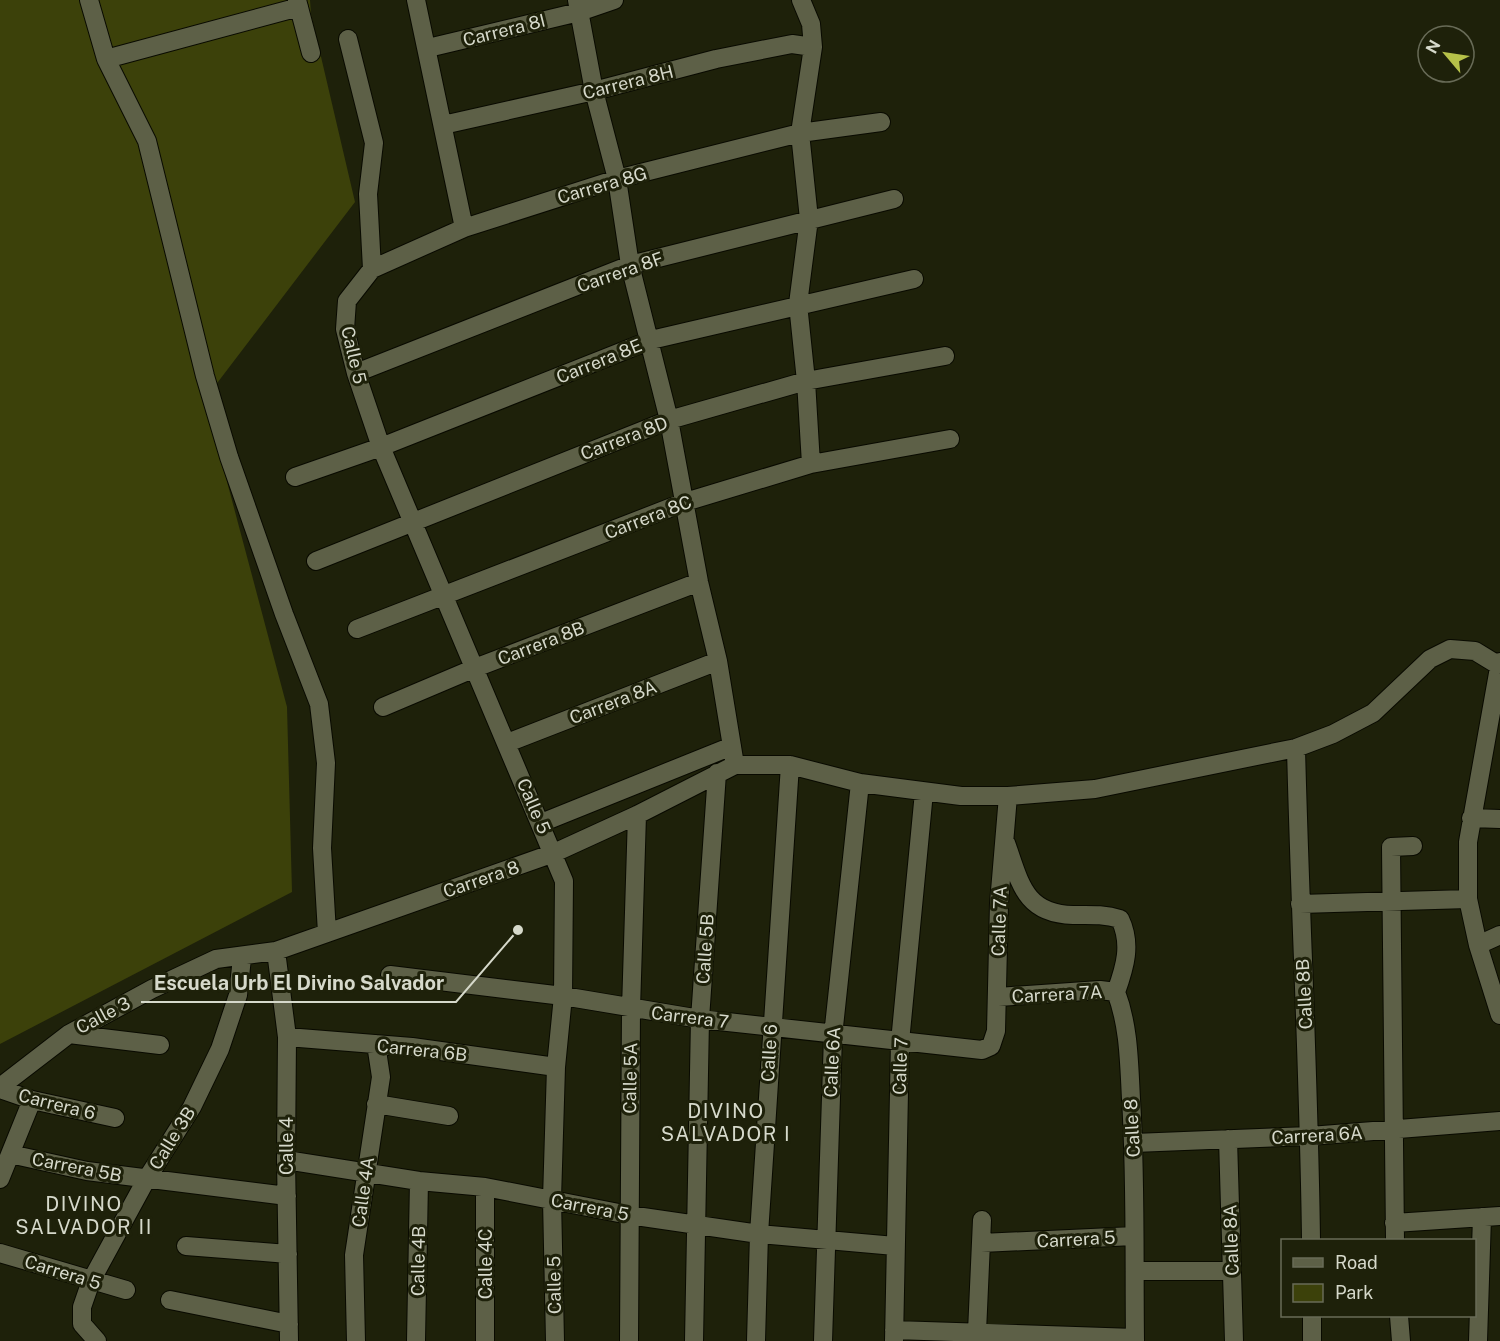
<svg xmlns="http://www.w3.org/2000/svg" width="1500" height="1341" font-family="'Public Sans',sans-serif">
	<rect width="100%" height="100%" fill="#1e210a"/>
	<!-- green -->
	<path fill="#3c410a" d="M0,0H310L311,14L355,202L205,399L287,707L292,892L0,1044Z"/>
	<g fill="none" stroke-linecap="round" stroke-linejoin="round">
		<defs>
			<path id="minor" d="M89,0L106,59L299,7
				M297,0L311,53
				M416,0L464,228
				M577,0L594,91L617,179L630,265L669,420L699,582L718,661L735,765
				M801,0L811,24L813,47L800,133L809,219L798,304L806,381L811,464
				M348,39L374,143L368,194L372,269
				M428,48L579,12L614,0
				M106,59L147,141L205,376L229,457L284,614L319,704L326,763L322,848L327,933
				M443,125L594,91L716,59L792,44L813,47
				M356,373L630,265L894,199
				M295,477L381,447L651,340L914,279
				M316,561L669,420L806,381L945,356
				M357,629L685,502L811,464L950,439
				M1500,662L1468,842V899L1478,945L1500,1015
				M383,707L475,668L699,582
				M507,743L718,661
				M1296,748C1300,912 1309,1076 1311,1240
				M1471,818L1500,819
				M541,823L732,746
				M1006,843C1020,882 1024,914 1073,915C1089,915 1104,914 1120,919C1132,944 1125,967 1116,992C1129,1026 1129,1063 1131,1099C1136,1180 1134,1260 1135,1341
				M1300,904L1468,899
				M1478,945L1500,935
				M276,951L287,1037L286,1160L289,1341
				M390,975L563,996L700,1019L982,1050L991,1046L996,1031L999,903L1008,796
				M998,997L1100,990L1116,992
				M69,1034L160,1045
				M287,1037L412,1047L556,1067
				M0,1087L69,1034L152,989L216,959L276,951L554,853L637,815L735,765H790L860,783L961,796H1008L1095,789L1296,748L1333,734L1373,713L1430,659L1450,649L1475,651L1498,665
				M0,1089L32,1100L115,1118
				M376,1104L449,1116
				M1228,1139L1234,1341
				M1134,1143L1310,1136L1500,1121
				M10,1154L87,1171L287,1196
				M286,1160L419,1181L485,1187L629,1215L759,1234L895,1246
				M0,1179L32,1100
				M485,1187V1341
				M1394,1223L1500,1216
				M1395,1240L1391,847L1413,846
				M981,1243L1134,1236
				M186,1246L288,1254
				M0,1253L126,1290
				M1135,1271H1232
				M170,1300L289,1324
				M1312,1316V1341
				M1399,1316L1401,1341
				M894,1330L1135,1338
				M977,1332L982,1220
				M97,1341L82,1324V1307L91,1281L146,1180L192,1107L220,1049L238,995L242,958
				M356,1341L354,1255L381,1077L376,1044
				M416,1341L419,1181
				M555,1341L552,1199L556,1067L563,996L564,881L381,447L356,373L345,329L347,301L372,269L464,228L617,179L800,133L881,122
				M629,1341L631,1009L637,815
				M694,1341L700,1019L717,773
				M756,1341L759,1234L790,765
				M823,1341L833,1036L860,783
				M894,1341L900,1042L924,792
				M1478,1341L1482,1217"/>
		</defs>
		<!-- minor casing -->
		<use href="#minor" stroke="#090a00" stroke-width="20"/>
		<!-- minor -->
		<use href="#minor" stroke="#5d6047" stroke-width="18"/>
	</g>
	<g text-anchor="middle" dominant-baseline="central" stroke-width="6" stroke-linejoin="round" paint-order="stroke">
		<!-- street labels -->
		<g font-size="18" fill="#d6d9cb" stroke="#1e210a">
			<text transform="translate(504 30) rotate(-14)">Carrera 8I</text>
			<text transform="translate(628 82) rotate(-14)">Carrera 8H</text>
			<text transform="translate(602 185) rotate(-16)">Carrera 8G</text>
			<text transform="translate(620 272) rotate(-19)">Carrera 8F</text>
			<text transform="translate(354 355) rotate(77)">Calle 5</text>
			<text transform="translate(599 361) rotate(-22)">Carrera 8E</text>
			<text transform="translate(624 438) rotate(-21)">Carrera 8D</text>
			<text transform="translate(648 517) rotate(-21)">Carrera 8C</text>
			<text transform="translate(541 643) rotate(-21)">Carrera 8B</text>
			<text transform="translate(613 702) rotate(-21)">Carrera 8A</text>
			<text transform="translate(534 806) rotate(67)">Calle 5</text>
			<text transform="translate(481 879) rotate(-19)">Carrera 8</text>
			<text transform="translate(999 921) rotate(-88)">Calle 7A</text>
			<text transform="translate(705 949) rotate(-86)">Calle 5B</text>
			<text transform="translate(1057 994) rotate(-3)">Carrera 7A</text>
			<text transform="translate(1304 994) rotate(-93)">Calle 8B</text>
			<text transform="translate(103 1015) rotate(-28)">Calle 3</text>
			<text transform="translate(690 1017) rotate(7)">Carrera 7</text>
			<text transform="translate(422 1050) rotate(6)">Carrera 6B</text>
			<text transform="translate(769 1053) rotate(-87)">Calle 6</text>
			<text transform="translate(832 1062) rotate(-87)">Calle 6A</text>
			<text transform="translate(900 1066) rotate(-88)">Calle 7</text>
			<text transform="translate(630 1078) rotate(-89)">Calle 5A</text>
			<text transform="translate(57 1104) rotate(14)">Carrera 6</text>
			<text transform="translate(1132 1128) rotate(-93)">Calle 8</text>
			<text transform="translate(1317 1135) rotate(-3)">Carrera 6A</text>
			<text transform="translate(172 1138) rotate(-58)">Calle 3B</text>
			<text transform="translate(286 1146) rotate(-90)">Calle 4</text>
			<text transform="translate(77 1167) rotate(11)">Carrera 5B</text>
			<text transform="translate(363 1192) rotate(-82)">Calle 4A</text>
			<text transform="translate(590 1207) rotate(11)">Carrera 5</text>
			<text transform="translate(1076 1239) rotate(-3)">Carrera 5</text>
			<text transform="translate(1231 1240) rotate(-92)">Calle 8A</text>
			<text transform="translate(418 1261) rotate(-89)">Calle 4B</text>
			<text transform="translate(485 1264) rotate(-90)">Calle 4C</text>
			<text transform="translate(63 1272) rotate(17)">Carrera 5</text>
			<text transform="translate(554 1285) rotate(-91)">Calle 5</text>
		</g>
		<!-- neighbourhood labels -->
		<g font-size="20" letter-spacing="1.5" fill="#d6d9cb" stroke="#1e210a">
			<text x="726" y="1111">DIVINO<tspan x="726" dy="23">SALVADOR I</tspan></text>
			<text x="84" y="1204">DIVINO<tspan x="84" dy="23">SALVADOR II</tspan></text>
		</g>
	</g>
	<!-- callouts -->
	<path fill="none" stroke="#d6d9cb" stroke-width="2" d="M518 930L456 1002H141"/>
	<circle fill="#d6d9cb" stroke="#1e210a" stroke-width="2" cx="518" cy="930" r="6"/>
	<g font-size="20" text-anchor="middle" font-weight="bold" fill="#d6d9cb" stroke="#1e210a" stroke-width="6" stroke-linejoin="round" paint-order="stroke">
		<text x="299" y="990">Escuela Urb El Divino Salvador</text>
	</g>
	<!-- legend -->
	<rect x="1281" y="1239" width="195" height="78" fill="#1e210a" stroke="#686b57" stroke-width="1.5"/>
	<rect x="1293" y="1258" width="30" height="9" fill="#5d6047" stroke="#686b57" stroke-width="1.5"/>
	<text x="1335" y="1269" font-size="18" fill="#d6d9cb">Road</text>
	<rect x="1293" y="1284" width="30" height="18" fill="#3c410a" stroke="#686b57" stroke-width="1.5"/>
	<text x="1335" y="1299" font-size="18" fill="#d6d9cb">Park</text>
	<!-- north arrow -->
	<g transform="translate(1446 54) rotate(299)"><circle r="28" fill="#1e210a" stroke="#686b57" stroke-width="1.5"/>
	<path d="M0-4.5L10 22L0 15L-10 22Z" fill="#b6c149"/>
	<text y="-9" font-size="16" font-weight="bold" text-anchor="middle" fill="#d6d9cb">N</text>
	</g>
</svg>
